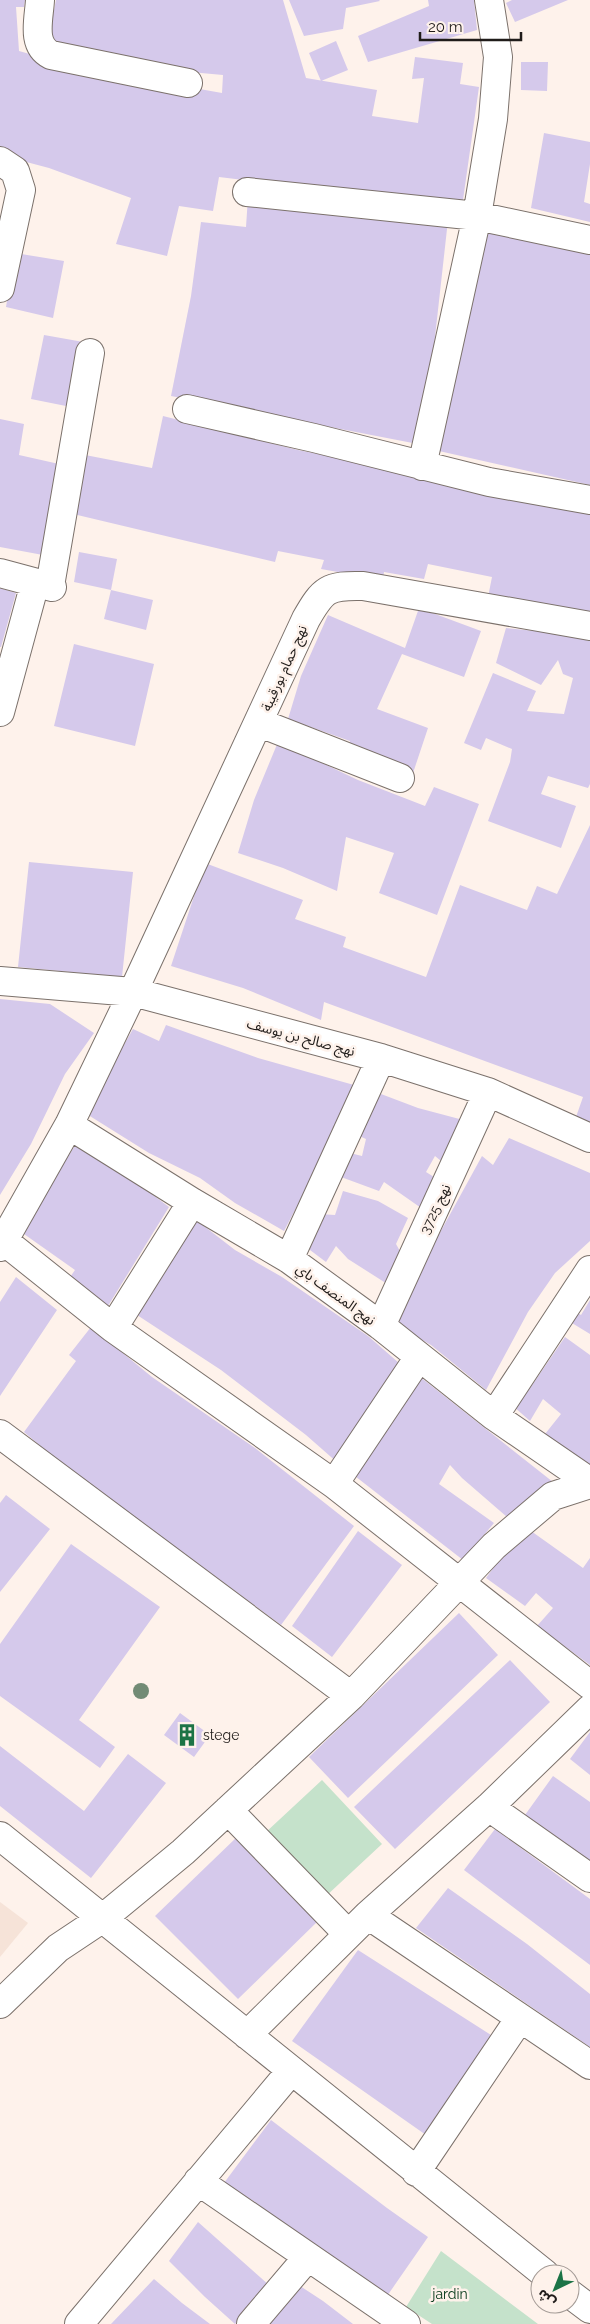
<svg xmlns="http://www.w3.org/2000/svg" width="590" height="2324" font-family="Raleway,'Noto Sans Arabic',sans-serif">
	<rect width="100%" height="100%" fill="#fef2eb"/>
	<!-- built -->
	<path fill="#f6e3d8" d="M0,1902L28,1923L0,1957Z"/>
	<!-- green -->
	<path fill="#c5e2cb" d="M322,1780L382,1844L325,1897L265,1833Z
		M441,2251L538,2324H432L406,2307Z"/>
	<!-- building -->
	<path fill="#d5c9eb" d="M0,0H25L24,7H16L19,51L76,67L222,93L223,75L190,72L47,45L56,0H283L306,78L377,90L372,116L418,123L424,78L412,79L415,57L463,63L460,84L479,87L462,207L219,177L213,211L179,206L167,256L116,244L131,198L49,168L0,155Z
		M289,0H379L380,1L346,8L343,29L304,36Z
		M428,0H474L477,30L368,62L358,36L429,6Z
		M512,0H568L515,22L506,3Z
		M336,41L348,70L321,81L309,53Z
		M521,62H548L547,91L521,90Z
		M544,133L590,142V164L584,202L590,204V222L531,208Z
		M248,197L448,220L423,445L171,396L191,296L201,222L246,227Z
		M483,223L590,247V485L439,451Z
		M15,253L64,261L53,318L6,307Z
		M44,335L89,343L76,408L31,399Z
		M163,416L298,450L590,509V614L488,597L492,577L428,564L424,579L384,572L383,580L321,569L324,560L278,551L275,562L69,513L80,454L152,468Z
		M0,419L24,424L19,455L59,464L43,555L0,547Z
		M79,552L117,559L111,590L74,582Z
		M0,588L16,593L1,647H0Z
		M111,590L153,600L146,630L104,619Z
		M419,608L481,631L464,677L402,654L377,709L428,728L413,773L349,748L350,741L288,719L301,676L328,615L405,648Z
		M506,628L555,633L590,641V784L588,788L548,776L541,794L576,806L561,848L488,821L510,762L512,749L486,738L481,750L464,743L493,673L536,691L527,711L564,714L573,678L563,674L558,660L541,685L496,663Z
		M74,644L154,664L135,746L54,726Z
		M278,742L358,780L425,806L434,787L479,804L437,915L379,893L394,853L346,837L337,891L283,868L238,853L254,800Z
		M590,825V1123L576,1117L583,1097L324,1002L321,1020L243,988L171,966L205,863L303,900L295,919L346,937L343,947L426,977L460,885L527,910L537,886L557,894Z
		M29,862L133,872L122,977L18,967Z
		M0,999L50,1004L94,1033L65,1074L31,1144L0,1195Z
		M166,1025L258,1058L354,1085L308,1185L284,1231L235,1203L200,1178L149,1153L85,1113L133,1029L159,1041Z
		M381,1094L418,1108L467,1121L447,1166L435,1156L426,1172L442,1182L424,1210L384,1182L379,1191L341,1177L350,1153L362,1156L366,1139L357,1135Z
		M509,1138L590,1173V1241L555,1273L528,1312L486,1390L431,1345L391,1322L482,1156L493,1165Z
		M76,1144L133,1180L169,1207L108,1306L68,1280L75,1270L24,1234L45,1193Z
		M343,1191L378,1201L408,1218L396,1244L406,1262L392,1287L348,1259L336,1246L326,1262L306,1247L319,1214L335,1215Z
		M191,1216L235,1250L282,1277L368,1336L399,1363L339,1464L306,1435L221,1370L134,1313Z
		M16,1277L57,1310L0,1396V1302Z
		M590,1300V1334L567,1320L573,1310L581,1315Z
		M91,1327L152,1377L255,1448L354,1526L281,1625L51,1455L24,1432L76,1361L69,1355Z
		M565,1337L590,1355V1467L587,1468L545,1434L561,1414L543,1399L530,1421L513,1406L523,1387L528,1391Z
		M419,1376L553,1482L507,1517L462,1478L450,1465L439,1484L494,1523L463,1560L351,1473Z
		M6,1495L50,1529L0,1592V1503Z
		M524,1526L583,1568L590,1558V1665L537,1626L553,1608L536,1593L525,1606L486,1578Z
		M358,1531L402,1565L332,1657L292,1626Z
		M71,1544L160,1607L79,1720L115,1747L100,1768L0,1696V1644Z
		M459,1613L498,1655L348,1798L309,1757Z
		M510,1660L550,1702L395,1849L354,1807Z
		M180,1713L210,1735L194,1757L164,1735Z
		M590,1732V1775L570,1759Z
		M0,1746L84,1811L128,1754L166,1783L91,1878L0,1806Z
		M553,1776L590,1802V1864L525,1815Z
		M495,1829L590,1899V1965L464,1870Z
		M238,1836L318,1921L238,1999L155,1916Z
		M448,1888L527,1944L590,1994V2047L416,1928Z
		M358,1950L491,2035L426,2135L292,2041Z
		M271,2120L387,2208L428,2237L385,2299L252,2200L224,2183Z
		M198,2222L269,2285L235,2324L205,2297L169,2261Z
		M154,2279L182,2303L210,2324H111Z
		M297,2284L323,2301L353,2324H269Z"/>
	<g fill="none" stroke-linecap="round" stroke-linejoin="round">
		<defs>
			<path id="street" d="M40,0C39,19 31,45 51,55L188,83
				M0,161L15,171L21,190L0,288
				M247,192L477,216L590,240
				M187,409L314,438L489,482L590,500
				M422,466L477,216L493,119L498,57L489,0
				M0,573L52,587
				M50,586L90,353
				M0,712L35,583
				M260,723L400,778
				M0,981L133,992L381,1058L488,1092L590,1138
				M69,1125L192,1202L289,1259L381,1326L494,1416L590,1482
				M4,1241L113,1328L334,1484L590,1685
				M0,1247L69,1125L133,992L306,619C323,589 328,585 363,586L590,626
				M289,1259L381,1058
				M381,1326L488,1092
				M113,1328L192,1202
				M494,1416L590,1270
				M0,1434L351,1696
				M334,1484L419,1357
				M489,1807L590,1878
				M228,1810L348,1934
				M0,1836L545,2274
				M368,1915L590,2065
				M0,2004L58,1948L103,1918L183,1852L351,1696L494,1546L553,1496L590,1484
				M247,2035L368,1915L489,1807L590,1709
				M416,2172L520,2018
				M198,2181L406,2324
				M570,2294L590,2309
				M79,2324L291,2071
				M251,2324L307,2258"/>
		</defs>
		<!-- street casing -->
		<use href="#street" stroke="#7b716b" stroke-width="30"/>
		<!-- street -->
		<use href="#street" stroke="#fff" stroke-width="28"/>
	</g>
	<!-- trees -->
	<circle fill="#728b75" cx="141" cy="1691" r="8"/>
	<!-- icons -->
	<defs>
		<symbol id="building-bare" viewBox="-9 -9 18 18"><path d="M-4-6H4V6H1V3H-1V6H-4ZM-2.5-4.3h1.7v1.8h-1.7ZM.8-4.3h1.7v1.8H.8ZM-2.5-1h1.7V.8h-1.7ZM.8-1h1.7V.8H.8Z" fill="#1c7346" stroke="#fef2eb" stroke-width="2.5" paint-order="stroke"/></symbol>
	</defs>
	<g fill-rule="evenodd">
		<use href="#building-bare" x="171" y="1719" width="32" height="32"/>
	</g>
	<g text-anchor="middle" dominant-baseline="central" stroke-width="5" stroke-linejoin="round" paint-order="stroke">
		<!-- street labels -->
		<g font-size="14" fill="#201c1a" stroke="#fef2eb">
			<text transform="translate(284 668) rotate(-66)">نهج حمام بورقيبة</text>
			<text transform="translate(301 1037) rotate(15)">نهج صالح بن يوسف</text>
			<text transform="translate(435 1209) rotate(-65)">نهج 3725</text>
			<text transform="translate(336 1294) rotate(36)">نهج المنصف باي</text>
		</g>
		<!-- poi labels -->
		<g font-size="14" fill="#201c1a" stroke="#fef2eb" text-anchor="start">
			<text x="203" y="1735">stege</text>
		</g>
		<!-- park labels -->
		<g font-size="14" fill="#003615" stroke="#fef2eb">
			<text x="450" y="2294">jardin</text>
		</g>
	</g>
	<!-- north arrow -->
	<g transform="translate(555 2289) rotate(223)"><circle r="24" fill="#fef2eb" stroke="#a59c97"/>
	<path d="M0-4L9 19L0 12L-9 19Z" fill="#1c7346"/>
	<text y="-8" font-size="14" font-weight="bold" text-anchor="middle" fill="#201c1a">ش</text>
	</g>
	<!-- scale -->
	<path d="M420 32v8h101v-8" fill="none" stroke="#201c1a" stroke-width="2.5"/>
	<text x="428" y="32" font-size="15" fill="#201c1a" stroke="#fef2eb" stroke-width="4" paint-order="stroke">20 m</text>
</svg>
